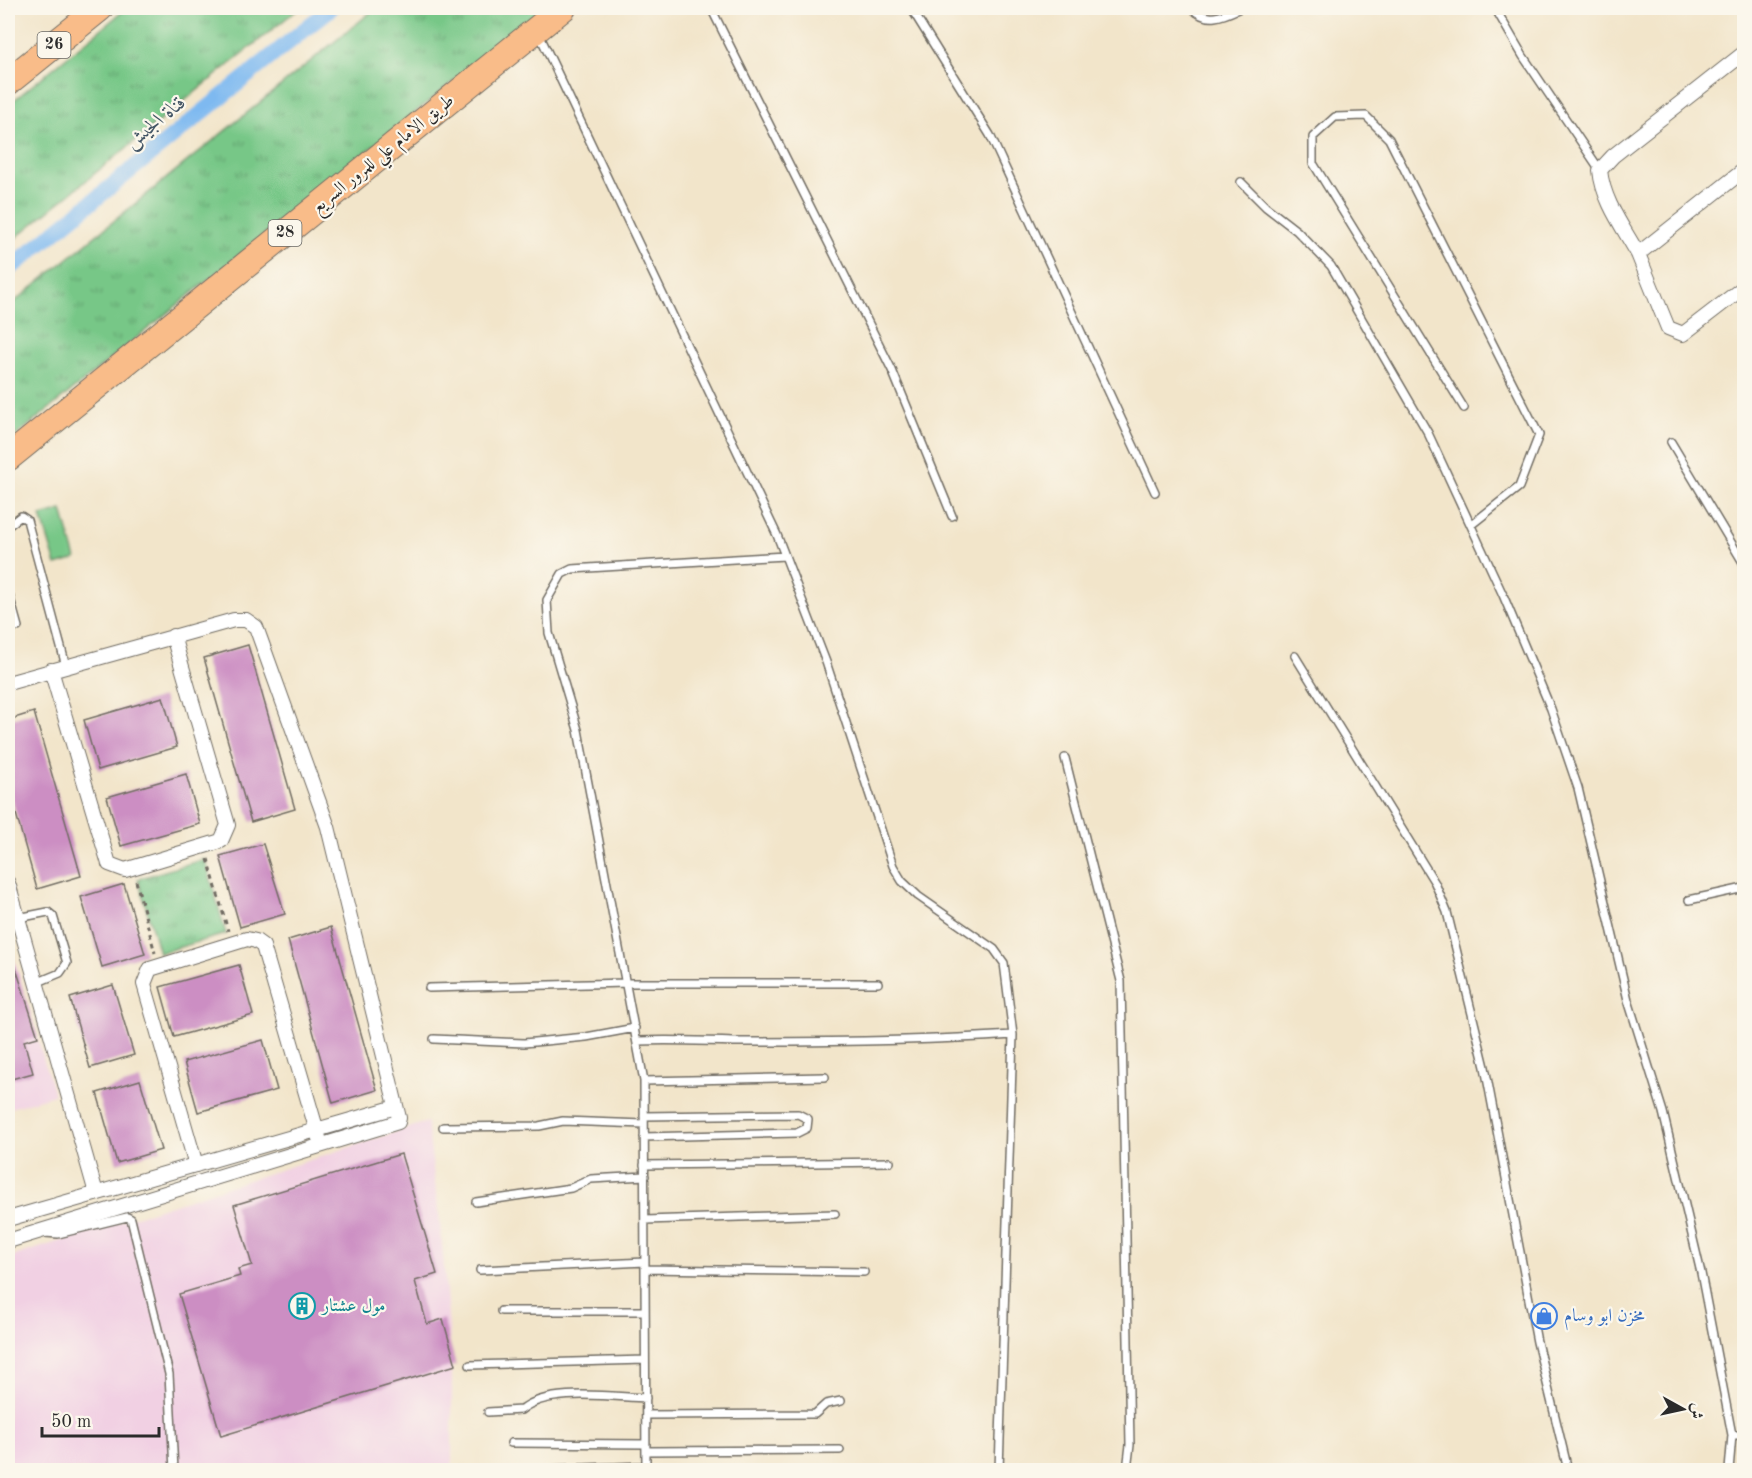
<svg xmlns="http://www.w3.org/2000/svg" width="1752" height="1478" font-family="'Old Standard TT',Amiri,serif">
	<defs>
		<pattern id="grass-tufts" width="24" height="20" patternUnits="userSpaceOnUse" patternTransform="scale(1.5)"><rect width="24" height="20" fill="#77c787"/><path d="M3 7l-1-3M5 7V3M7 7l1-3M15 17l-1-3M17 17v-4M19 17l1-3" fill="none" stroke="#62a26f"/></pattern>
	</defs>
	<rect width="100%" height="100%" fill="#fbf7ec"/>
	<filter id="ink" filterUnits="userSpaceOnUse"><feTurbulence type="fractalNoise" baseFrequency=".0167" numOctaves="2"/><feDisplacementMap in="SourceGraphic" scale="12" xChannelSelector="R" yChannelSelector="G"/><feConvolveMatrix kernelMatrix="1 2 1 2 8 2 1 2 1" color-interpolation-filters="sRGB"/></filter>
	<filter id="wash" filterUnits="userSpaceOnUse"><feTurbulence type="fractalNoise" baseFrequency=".008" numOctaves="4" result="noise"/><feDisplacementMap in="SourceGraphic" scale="24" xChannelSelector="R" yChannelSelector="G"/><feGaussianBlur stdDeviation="1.35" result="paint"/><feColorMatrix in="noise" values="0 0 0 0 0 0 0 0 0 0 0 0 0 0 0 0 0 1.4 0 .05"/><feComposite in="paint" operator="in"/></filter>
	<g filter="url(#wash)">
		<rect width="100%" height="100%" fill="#f2e5ca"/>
		<!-- built -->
		<path fill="#f1d0e3" d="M8,937L54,1095L8,1109Z
			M427,1122L441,1230L452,1364V1470H8V1258Z"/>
		<!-- grass -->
		<path fill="url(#grass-tufts)" stroke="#517959" stroke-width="1.5" d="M127,8H299L8,244V105Z
			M376,8H544L8,442V307Z
			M205,859L226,934L159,953L138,879Z"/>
		<!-- park -->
		<path fill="#77c787" stroke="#517959" stroke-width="1.5" d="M62,510L76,559L56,565L41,516Z"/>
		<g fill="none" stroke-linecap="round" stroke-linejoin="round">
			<!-- canal -->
			<path stroke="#7eb9f0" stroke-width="16" d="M8,270L331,8"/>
		</g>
		<g id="blocks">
			<!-- building -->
			<path fill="#cc8ec3" d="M248,645L295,809L251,822L204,658Z
				M163,697L177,747L98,770L84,720Z
				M34,712L81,876L37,889L8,785V720Z
				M186,774L200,824L121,846L107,797Z
				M263,844L285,914L240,927L220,856Z
				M124,884L145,954L102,967L81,897Z
				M331,927L377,1090L333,1103L288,940Z
				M10,950L38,1037L24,1041L33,1073L8,1080V951Z
				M239,965L253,1015L174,1037L160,987Z
				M113,985L134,1055L90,1068L70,998Z
				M263,1040L277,1090L198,1112L184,1062Z
				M140,1080L161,1150L117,1163L97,1093Z
				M401,1154L437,1274L415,1281L427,1324L443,1319L456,1365L221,1436L179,1294L240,1276L238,1269L252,1265L234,1205Z"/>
		</g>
	</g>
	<g filter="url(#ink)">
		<use href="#blocks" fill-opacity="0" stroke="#716c63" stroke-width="1.5"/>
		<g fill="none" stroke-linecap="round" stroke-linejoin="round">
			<defs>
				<path id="lane" d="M711,8L892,370L952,516
					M911,8L990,135L1155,492
					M1192,8C1207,24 1223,16 1240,8
					M1495,8L1523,56L1600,170
					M539,34L777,535L826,662L893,866L902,881L918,896L994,949L1004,963L1013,1035L999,1470
					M1241,182L1266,207L1297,231L1331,266L1428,433L1503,595L1551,709L1578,788L1628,1000L1663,1112L1701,1273L1732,1435L1729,1470
					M1464,408L1313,163V137L1335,117L1366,116L1389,139L1539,435L1519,487L1471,525
					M1671,442L1744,564
					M8,526L21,516L27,520L66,666
					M8,591L18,627
					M1295,656L1435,883L1447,912L1485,1067L1537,1342L1568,1470
					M1065,758L1121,981L1130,1445L1127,1470
					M1689,900L1744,888
					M18,918L48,912L53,916L67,963L60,973L36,983
					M429,988L626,983H878
					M434,1039L524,1043L586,1037L635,1028
					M637,1041C676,1039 713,1042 752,1042C839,1042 925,1041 1013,1035
					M644,1081L825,1077
					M644,1116L798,1114L808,1119L807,1128L797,1133L644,1137
					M443,1127L539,1126L563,1121L644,1124
					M644,1165L890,1162
					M476,1202L571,1188L591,1179L645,1176
					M645,1220L835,1214
					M45,1233L58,1234L127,1217L131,1219L169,1374L174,1470
					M645,1269L864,1272
					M480,1270L645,1262
					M501,1311H645
					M470,1365L645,1360
					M488,1412L521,1410C547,1387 612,1397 646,1398
					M646,1415L815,1414L826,1404L841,1401
					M1732,1435H1744
					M511,1443L646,1444
					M646,1451L840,1450
					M522,1470L646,1466
					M646,1470L644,1081L578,730L549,633L547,600L562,574L572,569L785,556"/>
				<path id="street" d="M1744,170L1638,254L1668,328L1683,334L1744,287
					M1638,254C1623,227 1603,201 1600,170L1613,156L1744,53
					M51,670L109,864L125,870L221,841L228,825L173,636
					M8,683L234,620H246L256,627L328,827L399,1118L398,1122L8,1241
					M8,883L96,1193
					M196,1165L144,984L150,969L247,939L256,941L263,946L321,1145
					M8,1219L396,1107"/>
				<path id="highway" d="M8,82L100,8
					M8,458L563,8"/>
			</defs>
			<!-- lane casing -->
			<use href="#lane" stroke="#716c63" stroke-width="10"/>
			<!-- street casing -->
			<use href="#street" stroke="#716c63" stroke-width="16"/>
			<!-- highway casing -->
			<use href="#highway" stroke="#716c63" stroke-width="28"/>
			<!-- path -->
			<path stroke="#716c63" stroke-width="3" stroke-dasharray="4.5 4.5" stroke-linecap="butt" d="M208,859L228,931
				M136,881L155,953"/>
			<!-- lane -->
			<use href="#lane" stroke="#fff" stroke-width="7"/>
			<!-- street -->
			<use href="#street" stroke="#fff" stroke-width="14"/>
			<!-- highway -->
			<use href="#highway" stroke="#f9bc89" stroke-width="26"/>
		</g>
	</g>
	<!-- icons -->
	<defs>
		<symbol id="building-ring" viewBox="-11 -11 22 22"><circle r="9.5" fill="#fbf7ec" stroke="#0f9aa8" stroke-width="1.5"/><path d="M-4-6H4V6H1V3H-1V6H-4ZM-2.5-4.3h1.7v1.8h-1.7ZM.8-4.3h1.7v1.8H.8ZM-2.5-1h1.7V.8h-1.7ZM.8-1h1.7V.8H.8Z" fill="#0f9aa8"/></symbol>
		<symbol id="shop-ring" viewBox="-11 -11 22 22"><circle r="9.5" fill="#fbf7ec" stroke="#3f7fe0" stroke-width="1.5"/><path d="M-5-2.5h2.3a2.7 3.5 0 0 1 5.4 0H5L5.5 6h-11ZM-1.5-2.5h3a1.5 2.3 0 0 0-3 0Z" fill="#3f7fe0"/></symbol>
	</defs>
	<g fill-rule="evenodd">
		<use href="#building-ring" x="287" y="1291" width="30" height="30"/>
		<use href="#shop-ring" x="1529" y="1301" width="30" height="30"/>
	</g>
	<g text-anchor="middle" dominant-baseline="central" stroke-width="4.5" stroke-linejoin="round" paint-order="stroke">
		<!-- shield labels -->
		<g fill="#fbf7ec" stroke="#696865" stroke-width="1.5">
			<rect x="37.5" y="32" width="33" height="26" rx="4.5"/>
			<rect x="268.5" y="220" width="33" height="26" rx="4.5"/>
		</g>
		<g font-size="16" font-weight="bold" fill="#2b2b2b">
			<text x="54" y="45">26</text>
			<text x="285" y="233">28</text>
		</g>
		<!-- street labels -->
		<g font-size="18" fill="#2b2b2b" stroke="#fbf7ec">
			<text transform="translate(383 154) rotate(-39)">طريق الامام علي للمرور السريع</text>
		</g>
		<!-- culture labels -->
		<g font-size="18" fill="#0d838f" stroke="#fbf7ec" text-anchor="start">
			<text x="322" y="1306">مول عشتار</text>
		</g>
		<!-- shop labels -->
		<g font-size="18" fill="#366cbe" stroke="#fbf7ec" text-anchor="start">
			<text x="1564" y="1316">مخزن ابو وسام</text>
		</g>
		<!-- water labels -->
		<g font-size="20" font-style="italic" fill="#445666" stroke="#fbf7ec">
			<text transform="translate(156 123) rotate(-39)">قناة الجيش</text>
		</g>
	</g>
	<!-- margin -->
	<rect width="1752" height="1478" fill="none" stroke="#fbf7ec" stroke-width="30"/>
	<!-- north arrow -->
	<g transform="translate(1683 1409) rotate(98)" stroke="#fbf7ec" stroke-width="4.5" paint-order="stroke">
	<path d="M0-4.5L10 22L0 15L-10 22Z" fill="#2b2b2b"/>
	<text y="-9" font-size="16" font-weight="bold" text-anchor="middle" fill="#2b2b2b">ش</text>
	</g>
	<!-- scale -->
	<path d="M42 1427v9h117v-9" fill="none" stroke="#2b2b2b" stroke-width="3"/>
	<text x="51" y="1427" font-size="18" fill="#2b2b2b" stroke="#fbf7ec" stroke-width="4.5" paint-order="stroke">50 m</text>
</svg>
